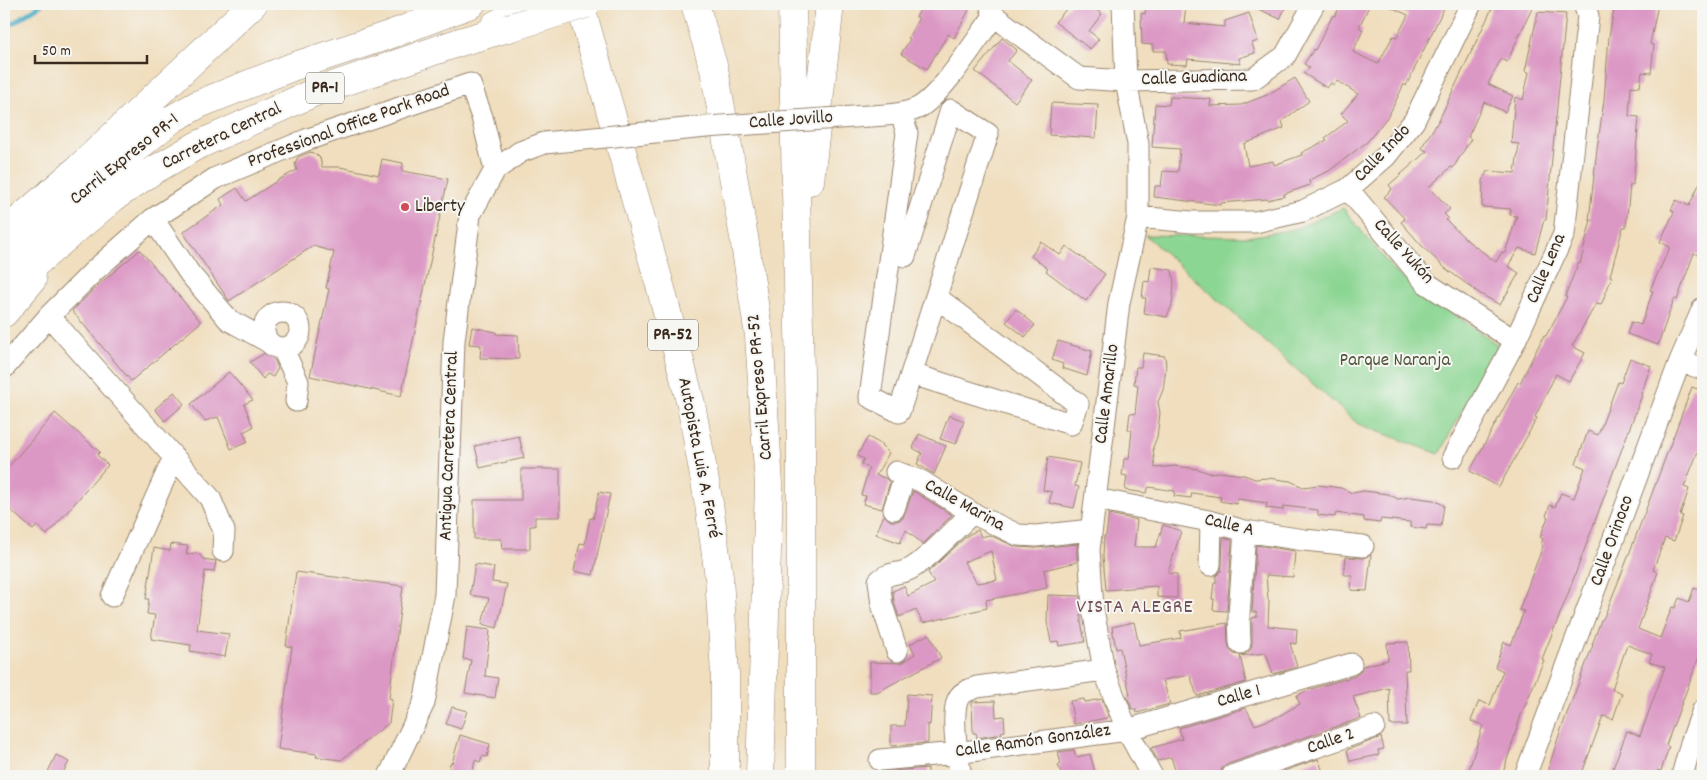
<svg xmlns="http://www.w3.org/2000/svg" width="1707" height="780" font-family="Dekko,sans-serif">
	<rect width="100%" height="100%" fill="#f6f6f2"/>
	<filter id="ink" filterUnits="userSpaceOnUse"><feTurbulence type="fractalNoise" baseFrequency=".02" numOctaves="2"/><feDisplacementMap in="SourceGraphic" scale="10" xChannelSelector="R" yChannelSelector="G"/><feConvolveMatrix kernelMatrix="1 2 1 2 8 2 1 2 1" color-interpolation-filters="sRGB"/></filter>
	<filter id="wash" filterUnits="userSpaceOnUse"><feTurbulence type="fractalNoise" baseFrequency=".0096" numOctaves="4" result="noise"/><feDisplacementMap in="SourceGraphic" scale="20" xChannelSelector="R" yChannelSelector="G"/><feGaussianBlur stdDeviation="1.12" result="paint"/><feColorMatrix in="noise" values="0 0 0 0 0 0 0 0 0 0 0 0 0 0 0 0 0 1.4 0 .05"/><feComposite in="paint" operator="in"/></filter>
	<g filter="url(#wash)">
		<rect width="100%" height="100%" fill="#f0debe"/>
		<!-- green -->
		<path fill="#8cd693" stroke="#648058" d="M1343,208L1396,273L1498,345L1439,454L1358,424L1145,235L1248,237L1295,229Z"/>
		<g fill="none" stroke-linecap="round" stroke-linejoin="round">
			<!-- stream -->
			<path stroke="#48adc7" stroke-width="4.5" d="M4,29L42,4"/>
		</g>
		<g id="blocks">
			<!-- building -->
			<path fill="#dc98c5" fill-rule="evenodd" d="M923,4H958L969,10L954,38L948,34L927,69L901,54L910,39L908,38L919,18L916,17Z
				M1071,4H1088L1102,14L1089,31L1099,39L1090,49L1055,22Z
				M1146,4H1186L1184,23L1225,27V21L1249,13L1258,41L1252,43L1255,53L1239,58L1241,64L1188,59L1187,65L1167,64L1166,51H1153V45L1142,44L1141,13L1145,14Z
				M1248,4H1287L1280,19Z
				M1341,4H1370L1359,27L1363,30L1353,52L1378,64L1393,36L1397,37L1408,15L1384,4H1446L1406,86L1404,84L1389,115L1367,142L1329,171L1309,180L1310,185L1284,194L1285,196L1267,200V199L1221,203V205L1154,197L1155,186H1161L1163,171L1178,172L1180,149L1152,147L1155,104L1169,105L1170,97L1211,99L1210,106L1241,105L1267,95L1295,78L1309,101L1282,121L1284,128L1244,144L1248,166L1273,161L1274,165L1302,155L1301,153L1327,140L1325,138L1348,121L1341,114L1358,94L1337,81L1334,85L1331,83L1327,88L1303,73L1310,68L1304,64L1314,49L1315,50L1333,15L1335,16Z
				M1494,4H1534L1507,62L1501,59L1488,84L1513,96L1505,112L1484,102L1468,137L1471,139L1453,168L1451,167L1429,187L1450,209L1444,214L1448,218L1446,220L1468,241L1496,262L1502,252L1505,253L1517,216L1510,215L1511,209L1482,207L1483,181L1487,171L1515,173L1519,144L1511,143L1515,97L1523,100L1529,72L1525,71L1538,12L1566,14L1546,220H1544L1535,253L1519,248L1508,266L1519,273L1500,305L1479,293L1445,268L1422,246L1401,222L1405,219L1384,197L1392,189L1389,185L1427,151L1421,148L1439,120Z
				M1615,4H1658L1650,44L1654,45L1651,73L1642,72L1640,87L1631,86L1629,116L1639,117L1633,185H1630L1626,227H1623L1610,276L1612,277L1601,305L1596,304L1572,346L1585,353L1569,381L1556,374L1535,417L1537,418L1499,487L1470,471L1518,382L1520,383L1544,335L1546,336L1567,297H1565L1578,263L1580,264L1591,220H1589L1597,149L1604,100L1609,37Z
				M1002,38L1017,50L1008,61L1032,80L1015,102L975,71Z
				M1051,103L1098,105L1096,138L1049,135Z
				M310,152L316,154L320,158L322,167H340L379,175L382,159L403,163L402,171L448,179L401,396L310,376L329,289L326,288L334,252L313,246L229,301L183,232L223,205L220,199L237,188L246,201L280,179L297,170L295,163L298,157Z
				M1703,176V258L1694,253L1677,300L1674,299L1658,345L1627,334L1631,322L1641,325L1653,291L1650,290L1670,247L1660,242L1674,212L1671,210L1676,200L1689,206Z
				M1041,242L1060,255L1066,246L1105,274L1086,301L1046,271L1048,269L1031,256Z
				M140,250L201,322L131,381L72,311L99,284Z
				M1151,267L1172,270L1174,283L1172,305L1167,317L1144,313L1146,298H1142L1144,281L1149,282Z
				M1016,309L1035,325L1025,337L1006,322Z
				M472,327L496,332V334L518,335L519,359L480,358L481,345L469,344Z
				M1058,341L1092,351L1087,376L1062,368L1063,364L1052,360Z
				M265,353H268L275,361L278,368L273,377L267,374L263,379L250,362Z
				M1143,353L1165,356L1166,368L1163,390L1158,402L1160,413L1157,437L1153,447L1155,468L1175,466L1198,469L1209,473L1220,472L1244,475L1255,479L1268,478L1290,481L1303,487L1318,485L1341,488L1352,493L1364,491L1388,494L1398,499L1411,497L1433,500L1444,505L1441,526L1427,525L1426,529L1410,527V522L1381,519L1380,523L1364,521V517L1336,513L1335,517L1318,515V510L1283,506V510L1266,508L1267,503L1238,499L1237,504L1220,501L1221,497L1192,493L1191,498L1174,496L1175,491L1149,487L1146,493L1125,490L1127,476L1122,475L1124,459H1129L1132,430L1128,429L1130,413L1135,414L1138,385L1134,384L1136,367H1141Z
				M1630,358L1651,366L1641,394L1642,395L1566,599L1542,659L1544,660L1521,715L1502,776H1467L1483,725L1471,721L1479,701L1490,705L1503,671L1495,667L1504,642L1511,645L1524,611L1519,610L1543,546L1541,545L1543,539L1540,537L1548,517L1546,516L1550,505L1555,507L1561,493L1574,498L1585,468L1576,464L1588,431L1598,435L1618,382L1621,383Z
				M229,372L253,400L244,404L253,427L243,432L248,442L231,449L218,417L205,421L191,404Z
				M1692,387L1703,391V451L1699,449L1684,487L1689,489L1680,515L1683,516L1674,541L1665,538L1653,570L1658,572L1638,629L1660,638L1672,607L1675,608L1679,598L1689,602L1694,588L1703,592V653L1701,652L1666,745L1669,747L1661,771L1658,770L1656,776H1610L1627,731L1640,736L1665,667L1649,662L1652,654L1627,645L1612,689L1622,693L1613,719L1603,716L1581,776H1546L1560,732L1593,645H1592L1601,620H1602L1604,617L1625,565Z
				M174,392L184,404L165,421L155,409Z
				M55,413L100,452L97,455L108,465L47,535L37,526L33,530L4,504V472Z
				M949,415L964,421L956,444L940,439Z
				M919,434L946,446L934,474L917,464L922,453L913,448Z
				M519,436L524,458L480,468L475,446Z
				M868,437L879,443L889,453L876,475L885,478L890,482L882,509L863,504L866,496L861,495L869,468L861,464L864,459L857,456Z
				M1048,457L1080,463L1075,486L1079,487L1074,508L1049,503L1052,492L1043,490Z
				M521,469H560V517H535V526H530V549H502L501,539H474V500H521Z
				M913,491L952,515L923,544L906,530L900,543L876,534L884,515L891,521H897L903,518Z
				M599,492L610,494L593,575L574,571L580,543L585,544L590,518L593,519Z
				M1109,514L1137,520L1134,547H1156L1163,525L1181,531L1168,573L1177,574V598L1157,597V586L1106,590L1103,556L1104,536H1106Z
				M978,530L981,537L989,535L1017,547L1037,548L1077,544V562L1044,570L1047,588L986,600L987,608L923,623L916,610L899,617L894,602L893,591L904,586L908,596L934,583L928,572L968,535ZM991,551L997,580L977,583L964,562Z
				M1223,538L1232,540L1227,611L1213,610L1214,599H1212L1214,582L1216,583V576L1221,571L1222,565Z
				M171,544L188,546L186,554L198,553L203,559L216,561L214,572L205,571L197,630L229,634L225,657L190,651L191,645L151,639L155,615L147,614L149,599H146L154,548L170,551Z
				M1256,545L1295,551L1293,577L1266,575L1268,600H1269L1268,626L1297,629L1296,644L1290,643L1297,667L1273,674L1266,653L1240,656L1246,682L1197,696L1190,675L1163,680L1170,704L1137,713L1136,709H1132L1127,696L1130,695L1120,648L1116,649L1112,627L1134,622L1139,645L1181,638L1180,631L1227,623L1228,643L1230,650L1234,654L1240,655L1246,654L1251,649L1252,643V618L1257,617L1256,612H1252Z
				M1371,555L1367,591L1351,590L1352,575H1344L1346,557L1362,558Z
				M475,564L494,567L492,582L507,584L497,628L482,624L489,598L470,595Z
				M296,572L403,586L389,698L392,699L389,723L341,760L316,757L317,754L278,749L292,647L286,646Z
				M1048,595L1080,596L1081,622L1085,642L1059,646L1058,641L1051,642L1047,622Z
				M467,627L490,630L485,676L498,678L495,698L465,693L471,660L463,659Z
				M929,634L941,658L877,692H870V662L901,663L915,654L910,644Z
				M1408,642L1409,670H1405L1407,725H1390L1389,688L1353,697L1361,718L1228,764L1222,768L1220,776H1177L1171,757L1158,761L1151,748L1182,739L1179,728L1246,708L1255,725L1277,717L1300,704L1296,696L1308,690L1355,676L1360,672L1363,666L1388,660L1387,643Z
				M907,694L932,696L930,725L928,724V743L891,746V726H905Z
				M1084,699L1085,702L1102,699L1108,715L1107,718L1074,724L1070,701Z
				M995,701L996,717L1004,716L1005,731L1001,732L1002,734L977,738L976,733H973L972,702Z
				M452,707L467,711L461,729L446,724Z
				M460,735L490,744L487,757L482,756L480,762L475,760L472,776H448L450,763H452Z
				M1381,737L1384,749L1378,750L1379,755L1350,761L1347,750Z
				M1074,750L1076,757L1090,754L1096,776H1062L1058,765L1061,764L1058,752Z
				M56,755L69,762L61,776H46Z
				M1318,759L1325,776H1270Z
				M928,768V776H875V771L881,772Z"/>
		</g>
	</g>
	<g filter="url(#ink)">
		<use href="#blocks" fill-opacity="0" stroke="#96846e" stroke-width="1"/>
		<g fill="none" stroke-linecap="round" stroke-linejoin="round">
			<defs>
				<path id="minor" d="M990,4L994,16L1079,78L1126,81L1253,79L1285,56L1314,4
					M1123,4L1126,81L1138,144V217L1119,303L1089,550L1093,609L1104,670L1127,730L1152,776
					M901,113L907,133L870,397L899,412L988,134L951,110L905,256
					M868,116C885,115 903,115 918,108C942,95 976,40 994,16
					M1348,189L1426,283L1515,341
					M1138,217L1192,222H1255L1303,211L1348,189L1386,156L1414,121L1471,4
					M153,219L190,274L229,320L267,341
					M264 330a18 18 0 1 1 36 0a18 18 0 1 1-36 0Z
					M49,316L210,498L224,531L223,551
					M283,349L298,382L296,401
					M1680,361L1703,369
					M4,368L49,316L95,270L153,219L216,178L306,140L470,84L482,117L495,170
					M912,374L1071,424L1078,404L936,297
					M1453,457L1515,341L1564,234L1588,16L1584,4
					M896,472L921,481L972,513L1018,535L1036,536L1091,530
					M1096,499L1209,521L1245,531L1304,540L1363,546
					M894,509L905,475
					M1210,565L1211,522
					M112,596L174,457
					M1240,643L1239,615L1245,531
					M897,651L882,605L879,581C886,573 899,574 908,570C925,563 957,527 972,513
					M880,760L956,753L1127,730L1351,664
					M389,776L424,703L445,595L454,341L470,215L495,170L520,152L544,143
					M961,776C958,760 949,708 960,696C964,691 971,689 977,687L1104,670
					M1232,776L1374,727
					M1525,776L1680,361L1703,308
					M1682,776L1691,743L1703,710"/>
				<path id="highway" d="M580,4L661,289L691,404L709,504L719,577L725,674V776
					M695,4L714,69L744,237L759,336L769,485L760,776
					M792,4L801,421V776
					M495,25L535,4
					M810,181L830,4
					M4,233L79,168L253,4
					M4,267L67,206L100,177L172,119L199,104L292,67L392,34L471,4
					M4,290L113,198L151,172L196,146L315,92L460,42L508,28
					M4,313L32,280"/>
			</defs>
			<!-- minor casing -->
			<use href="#minor" stroke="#96846e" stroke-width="23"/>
			<!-- highway casing -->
			<use href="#highway" stroke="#96846e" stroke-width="29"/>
			<!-- minor -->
			<use href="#minor" stroke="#fff" stroke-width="21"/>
			<!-- highway -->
			<use href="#highway" stroke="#fff" stroke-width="28"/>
			<defs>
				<path id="minor-bridge" d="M544,143L706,127L868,116"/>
				<path id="highway-bridge" d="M508,28L586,4"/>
			</defs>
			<!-- minor-bridge casing -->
			<use href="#minor-bridge" stroke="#96846e" stroke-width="23" stroke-linecap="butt"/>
			<!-- highway-bridge casing -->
			<use href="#highway-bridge" stroke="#96846e" stroke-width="29" stroke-linecap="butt"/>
			<!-- minor-bridge -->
			<use href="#minor-bridge" stroke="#fff" stroke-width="21"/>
			<!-- highway-bridge -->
			<use href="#highway-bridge" stroke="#fff" stroke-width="28"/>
		</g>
	</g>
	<!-- markers -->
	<circle fill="#d1495b" stroke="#f6f6f2" stroke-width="2" cx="405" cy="207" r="5"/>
	<g text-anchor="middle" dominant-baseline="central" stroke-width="4" stroke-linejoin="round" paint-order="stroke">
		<!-- shield labels -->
		<g fill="#f6f6f2" stroke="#73675e" stroke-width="1">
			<rect x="306" y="72.5" width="38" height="31" rx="4"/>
			<rect x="648" y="319.5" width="50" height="31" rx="4"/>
		</g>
		<g font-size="18" font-weight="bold" fill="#3b2a1e">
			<text x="325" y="88">PR-1</text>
			<text x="673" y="335">PR-52</text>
		</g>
		<!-- street labels -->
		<g font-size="19" fill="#3b2a1e" stroke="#f6f6f2">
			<text transform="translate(1194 79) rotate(-2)">Calle Guadiana</text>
			<text transform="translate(791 121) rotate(-4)">Calle Jovillo</text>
			<text transform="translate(349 127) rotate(-20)">Professional Office Park Road</text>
			<text transform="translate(222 137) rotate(-26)">Carretera Central</text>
			<text transform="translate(1383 154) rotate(-46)">Calle Indo</text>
			<text transform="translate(125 160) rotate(-39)">Carril Expreso PR-1</text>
			<text transform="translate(1403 252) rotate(48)">Calle Yukón</text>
			<text transform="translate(1547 269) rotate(-67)">Calle Lena</text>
			<text transform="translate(761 387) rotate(-95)">Carril Expreso PR-52</text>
			<text transform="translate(1108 394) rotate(-83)">Calle Amarillo</text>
			<text transform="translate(450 446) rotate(-88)">Antigua Carretera Central</text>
			<text transform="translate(698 458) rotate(79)">Autopista Luis A. Ferré</text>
			<text transform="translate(964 506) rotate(29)">Calle Marina</text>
			<text transform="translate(1229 526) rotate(13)">Calle A</text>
			<text transform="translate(1613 541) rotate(-70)">Calle Orinoco</text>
			<text transform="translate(1239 697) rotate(-16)">Calle 1</text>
			<text transform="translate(1033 742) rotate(-8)">Calle Ramón González</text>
			<text transform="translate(1331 742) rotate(-19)">Calle 2</text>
		</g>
		<!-- poi labels -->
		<g font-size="19" fill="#3b2a1e" stroke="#f6f6f2" text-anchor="start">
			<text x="415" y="207">Liberty</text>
		</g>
		<!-- park labels -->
		<g font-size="19" fill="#4f553b" stroke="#f6f6f2">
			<text x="1395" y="361">Parque Naranja</text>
		</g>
		<!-- neighbourhood labels -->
		<g font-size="20" letter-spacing="1" fill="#735058" stroke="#f6f6f2">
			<text x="1135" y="608">VISTA ALEGRE</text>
		</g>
	</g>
	<!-- margin -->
	<rect width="1707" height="780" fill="none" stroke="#f6f6f2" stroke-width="20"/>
	<!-- scale -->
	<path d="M35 55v8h112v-8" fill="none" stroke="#3b2a1e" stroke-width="2.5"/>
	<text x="42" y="55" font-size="15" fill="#3b2a1e" stroke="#f6f6f2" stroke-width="4" paint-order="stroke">50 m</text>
</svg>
